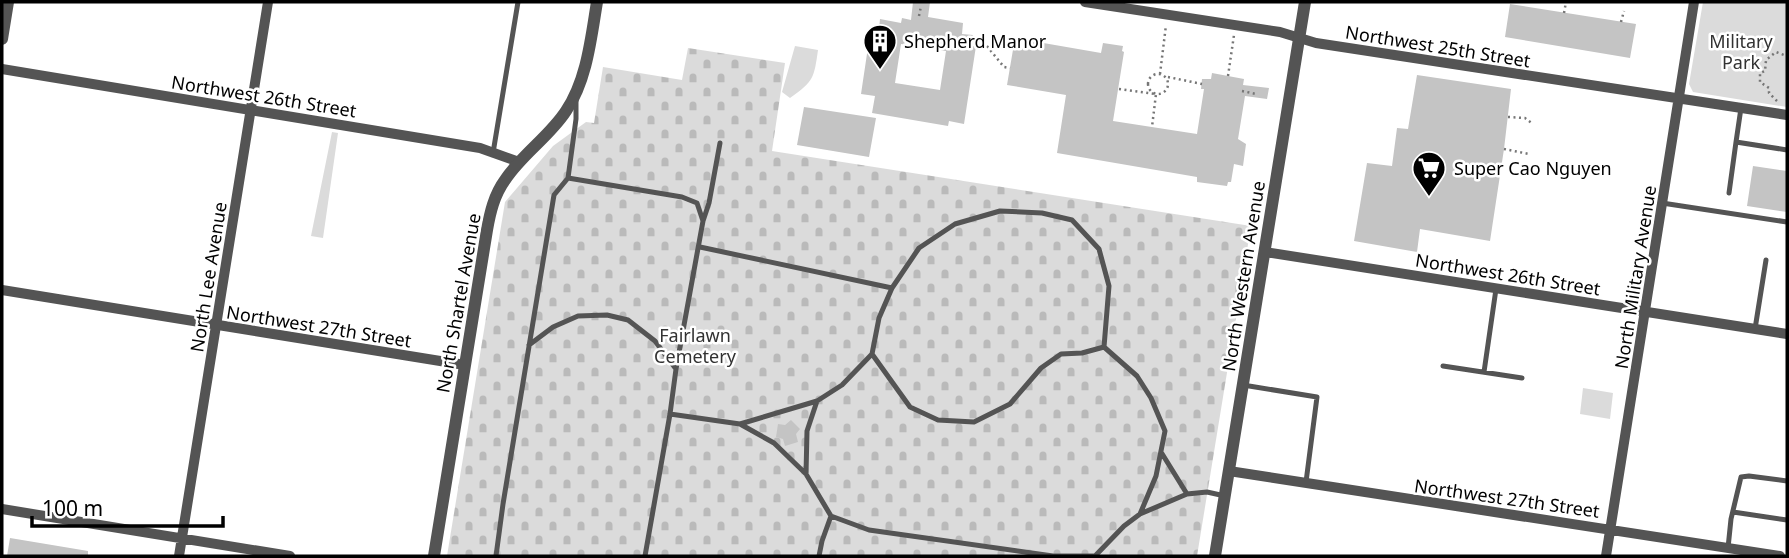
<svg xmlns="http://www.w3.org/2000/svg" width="1789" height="558" font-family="'Noto Sans',sans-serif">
	<defs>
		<pattern id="cemetery-stones" width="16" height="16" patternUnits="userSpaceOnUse" patternTransform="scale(1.75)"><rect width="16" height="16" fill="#dbdbdb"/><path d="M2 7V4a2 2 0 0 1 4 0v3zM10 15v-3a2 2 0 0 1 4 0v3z" fill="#bababa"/></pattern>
	</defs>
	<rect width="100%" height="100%" fill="#fff"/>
	<!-- green -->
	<path fill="#dbdbdb" d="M1703,2H1787V107L1693,92L1689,84Z
		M795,46L818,50C814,78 814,81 790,98L782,92Z
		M332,132L338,133L323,238L311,236Z
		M1583,388L1613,393L1610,419L1580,414Z"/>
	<!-- cemetery -->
	<path fill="url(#cemetery-stones)" d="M688,48L785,63L772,151L1251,226L1197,556H447L505,202L553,146L586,122L594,123L603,67L682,80Z"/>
	<!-- building -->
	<path fill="#c4c4c4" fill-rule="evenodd" d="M913,2H930L928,17L963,23L962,34L973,35L971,46H976L964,124L949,121L948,126L872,113L875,96L861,94L871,27L879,29L880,19L901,23L902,18L911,20ZM901,44L946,51L940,90L895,83Z
		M1510,4L1636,24L1630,58L1505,37Z
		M1015,38L1101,53L1103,43L1123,46L1122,51L1124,52L1113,121L1197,134L1204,89H1201L1202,79H1211L1212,73L1244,79L1243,85L1269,88L1267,99L1245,96L1238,139L1246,144L1243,166L1234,164L1231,182H1228L1227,186L1197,182V177L1057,153L1066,95L1007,85Z
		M1417,75L1511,89L1504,149L1490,241L1420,229L1417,252L1354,241L1367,163L1392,166L1397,128L1408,129Z
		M804,107L876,118L869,157L797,145Z
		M1753,166L1787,171V212L1747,206Z
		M791,420L800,429L796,434L798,442L785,446L783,439L776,437L778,424L785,425Z
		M10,538L88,551V556H7Z"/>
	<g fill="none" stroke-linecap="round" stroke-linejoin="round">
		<!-- path -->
		<path stroke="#767676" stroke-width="2.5" stroke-dasharray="2 3.5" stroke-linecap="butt" d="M1564,13L1566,2
			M919,16L921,6
			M1621,22L1624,11
			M971,43L986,45L1004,67L1010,68
			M1148 84a10 10 0 1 1 20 0a10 10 0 1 1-20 0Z
			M1160,74L1166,25
			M1228,76L1234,35
			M1168,77L1202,84
			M1119,89L1156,94L1152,127
			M1242,91L1256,94
			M1777,101L1769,93V88L1760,82V73L1765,71L1766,60L1776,52L1784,55
			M1508,117L1525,118L1533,124
			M1504,149L1529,154"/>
		<!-- service -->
		<path stroke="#545454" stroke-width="5" d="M1741,108L1736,142L1787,150
			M493,153L518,2
			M568,178L682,197L697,203L703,221L676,369L670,414L645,556
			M1729,193L1736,142
			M1662,203L1787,222
			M703,221L709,203L720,143
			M700,247L892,288
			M1755,329L1766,260
			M529,345L553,327L578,316L607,315L628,320L655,341L676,369
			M872,354L910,407L938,420L974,422L1010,404L1041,368L1061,354L1082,353L1104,347
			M1443,366L1522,378
			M1484,372L1496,289
			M1243,385L1317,397L1306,482
			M670,414L740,424L774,443L806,474L831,516L822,541L819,556
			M740,424L817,401L842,385L872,354L879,318L892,288L919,248L955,224L1000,211L1042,213L1072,220L1099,249L1109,286L1104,347
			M1161,452L1187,494L1207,492L1225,496
			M806,474L807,431L817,401
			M1733,512L1787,520
			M1140,514L1187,494
			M831,516L869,530L1053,556H1095L1124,526L1140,514L1156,476L1165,431L1151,398L1137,376L1104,347
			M1728,548L1731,519L1741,477L1749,476L1787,481
			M496,556L503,504L554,195L568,178L576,119V100"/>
		<!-- minor -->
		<path stroke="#545454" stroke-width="10" d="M1085,2L1280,32L1316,43L1787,115
			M2,69L480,148L519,162
			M1265,252L1787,334
			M2,290L465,365
			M1229,471L1780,556
			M2,509L290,556
			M179,556L268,2
			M1606,556L1694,2"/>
		<!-- tertiary -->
		<path stroke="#545454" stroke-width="12" d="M2,39L8,2
			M434,556L487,230C490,213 494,195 505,180C522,154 549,137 566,111C587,80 591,38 597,2
			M1215,556L1305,2"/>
	</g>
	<!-- icons -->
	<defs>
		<symbol id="building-pin" viewBox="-11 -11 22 30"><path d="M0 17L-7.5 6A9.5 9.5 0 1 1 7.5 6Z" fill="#000" stroke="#fff"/><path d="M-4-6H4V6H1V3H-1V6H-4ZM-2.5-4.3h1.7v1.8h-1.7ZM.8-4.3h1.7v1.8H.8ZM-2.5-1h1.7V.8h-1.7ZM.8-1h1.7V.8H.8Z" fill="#fff"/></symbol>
		<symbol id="supermarket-pin" viewBox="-11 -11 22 30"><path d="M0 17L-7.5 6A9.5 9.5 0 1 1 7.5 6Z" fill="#000" stroke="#fff"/><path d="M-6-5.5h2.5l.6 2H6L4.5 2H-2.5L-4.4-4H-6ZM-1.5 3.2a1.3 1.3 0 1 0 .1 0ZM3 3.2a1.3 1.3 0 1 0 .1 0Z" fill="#fff"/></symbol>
	</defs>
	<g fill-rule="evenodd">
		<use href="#building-pin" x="861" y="22" width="38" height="52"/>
		<use href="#supermarket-pin" x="1410" y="149" width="38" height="52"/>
	</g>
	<g text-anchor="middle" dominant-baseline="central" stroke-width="5" stroke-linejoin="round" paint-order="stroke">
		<!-- poi labels -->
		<g font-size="18" fill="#000" stroke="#fff" text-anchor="start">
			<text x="904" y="41">Shepherd Manor</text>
			<text x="1454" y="168">Super Cao Nguyen</text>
		</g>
		<!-- park labels -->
		<g font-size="18" fill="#323232" stroke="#fff">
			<text x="1741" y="41">Military<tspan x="1741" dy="21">Park</tspan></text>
			<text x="695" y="335">Fairlawn<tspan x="695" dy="21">Cemetery</tspan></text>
		</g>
		<!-- street labels -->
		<g font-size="18" fill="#000" stroke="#fff">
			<text transform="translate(1438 46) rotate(9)">Northwest 25th Street</text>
			<text transform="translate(264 96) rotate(9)">Northwest 26th Street</text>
			<text transform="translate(1508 274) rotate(9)">Northwest 26th Street</text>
			<text transform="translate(1243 276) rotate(-81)">North Western Avenue</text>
			<text transform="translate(208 277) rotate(-81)">North Lee Avenue</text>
			<text transform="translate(1635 277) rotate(-81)">North Military Avenue</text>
			<text transform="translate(458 303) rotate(-80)">North Shartel Avenue</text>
			<text transform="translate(319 326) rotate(9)">Northwest 27th Street</text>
			<text transform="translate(1507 498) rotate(8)">Northwest 27th Street</text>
		</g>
	</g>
	<!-- border -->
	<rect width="1789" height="558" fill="none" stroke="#000000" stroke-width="7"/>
	<!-- scale -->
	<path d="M32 516v10h191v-10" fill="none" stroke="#000000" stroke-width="3.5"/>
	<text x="42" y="516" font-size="21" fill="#000000" stroke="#ffffff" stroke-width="5" paint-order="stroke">100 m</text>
</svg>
